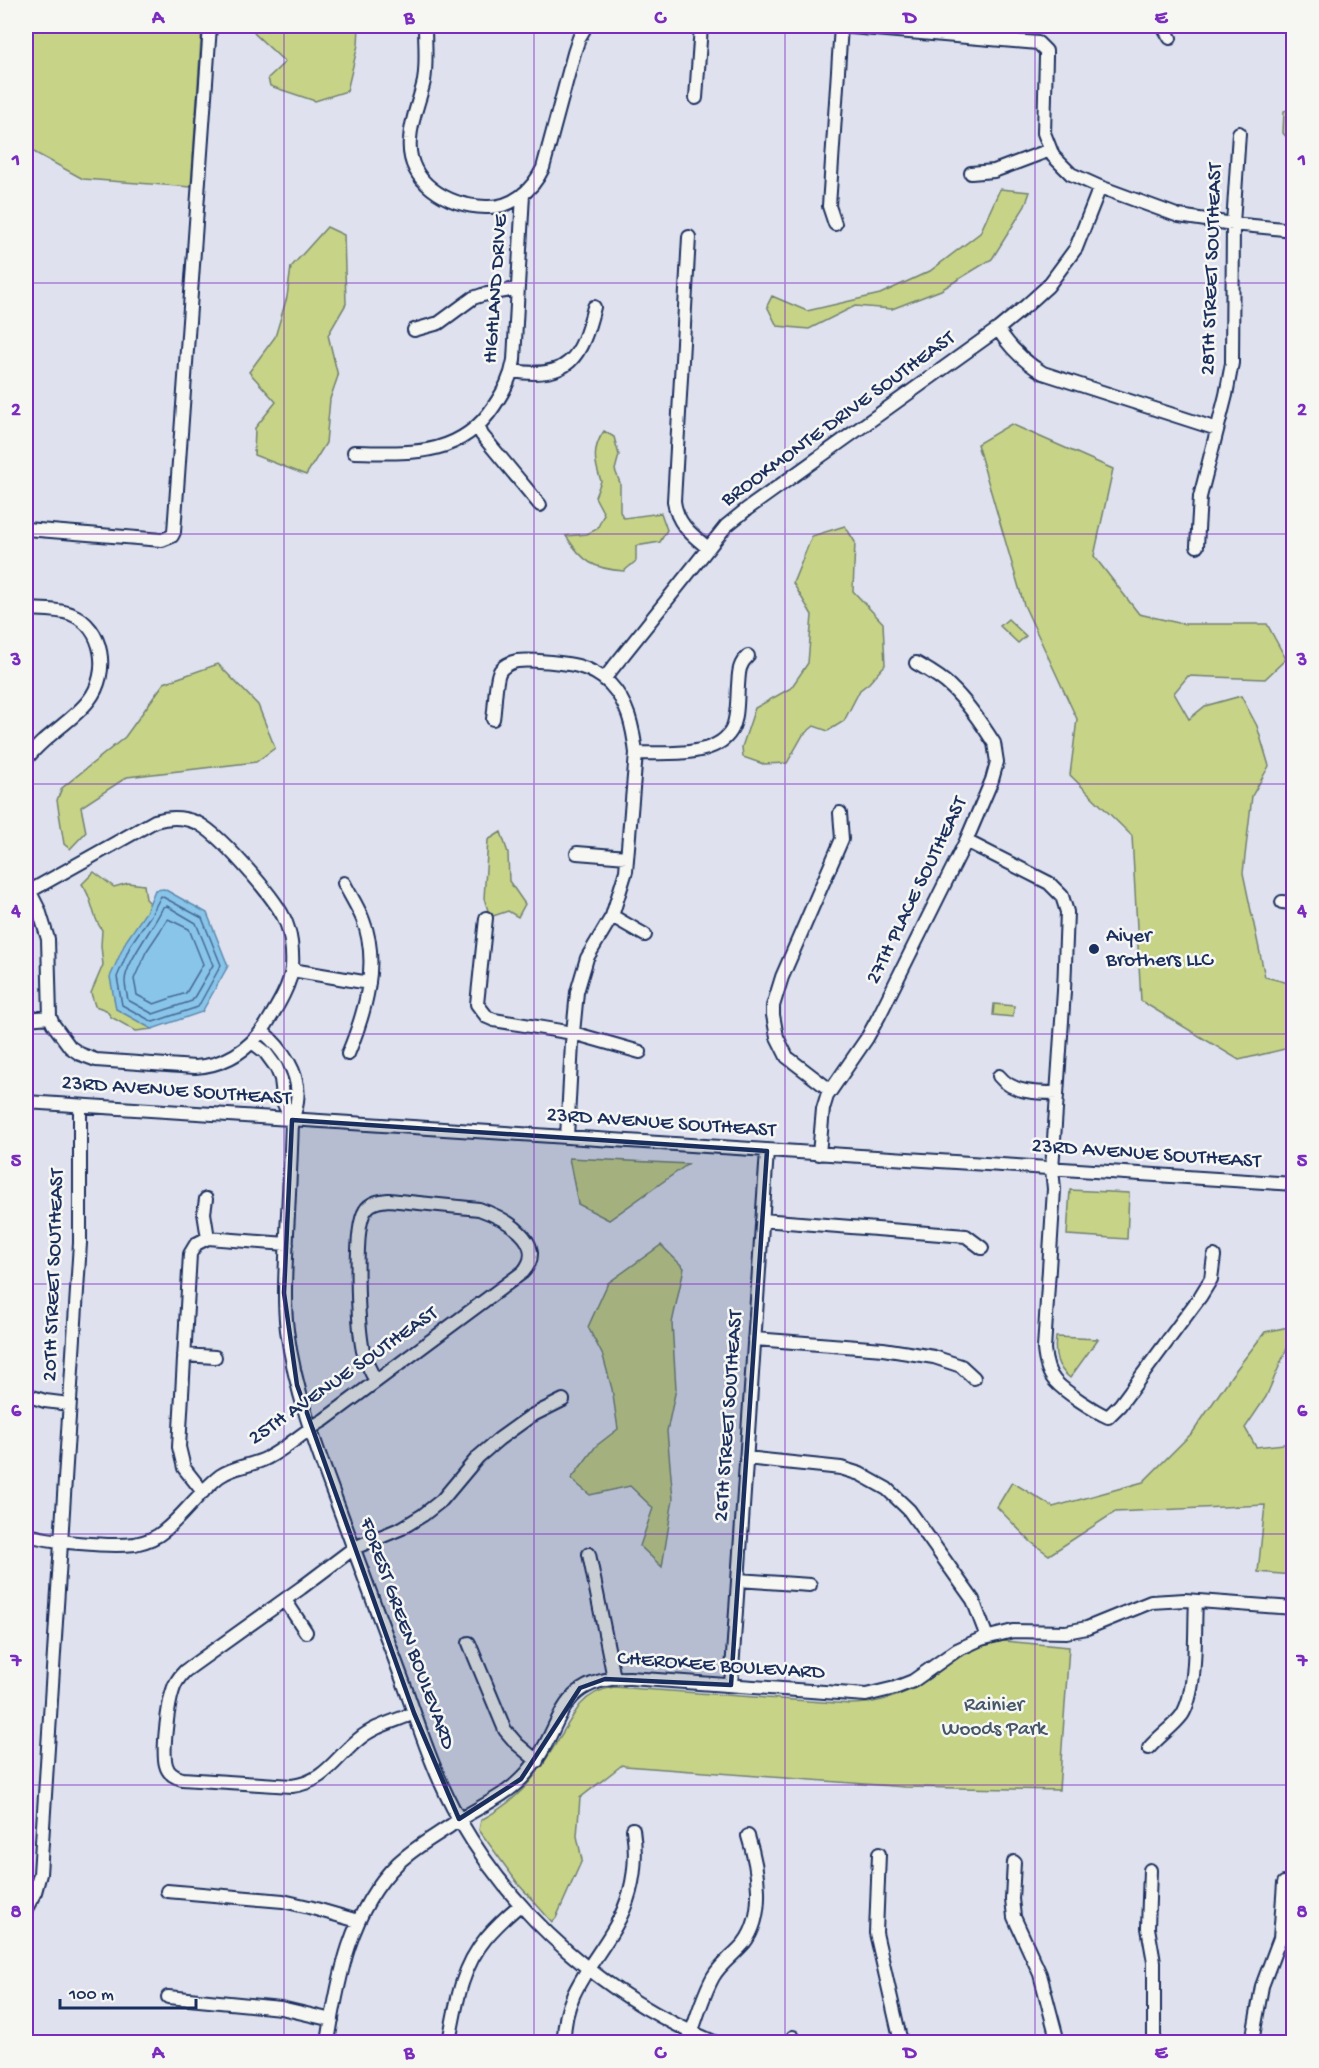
<svg xmlns="http://www.w3.org/2000/svg" width="1319" height="2068" font-family="'Gochi Hand',sans-serif">
	<rect width="100%" height="100%" fill="#dfe2ee"/>
	<filter id="ink" filterUnits="userSpaceOnUse"><feTurbulence type="fractalNoise" baseFrequency=".0167" numOctaves="2"/><feDisplacementMap in="SourceGraphic" scale="12" xChannelSelector="R" yChannelSelector="G"/><feConvolveMatrix kernelMatrix="1 2 1 2 8 2 1 2 1" color-interpolation-filters="sRGB"/></filter>
	<g filter="url(#ink)">
		<!-- green -->
		<path fill="#c7d387" stroke="#718172" stroke-width="1.5" d="M26,26H202L191,187L83,179L30,150L26,145Z
			M252,26H359L358,45L347,91L315,101L270,86L268,78L285,62L255,34Z
			M1293,108H1294L1293,145L1283,133L1284,111Z
			M1000,189L1030,192L1025,206L992,259L941,290L892,309L855,306L809,329L777,326L767,306L772,296L807,311L880,294L930,271L980,233Z
			M327,227L344,235L346,304L328,335L338,376L330,399L326,443L306,475L254,455L255,428L276,402L249,372L275,337L287,297L291,267Z
			M1011,424L1113,469L1094,556L1139,614L1183,624H1267L1286,659L1265,679L1188,676L1174,693L1189,719L1205,706L1241,696L1257,726L1269,766L1252,796L1243,873L1265,977L1293,984V1047L1239,1060L1141,1001L1132,836L1070,775L1077,719L1024,605L977,444Z
			M604,431L614,437L619,455L615,470L620,483V512L624,518L661,513L667,530L660,542L636,546V561L624,571C593,569 583,562 566,536L587,534L597,529L604,514L595,497L601,481C594,462 592,448 604,431Z
			M845,526L855,542L853,591L883,623L885,665L869,683L860,690L844,721L828,731L814,726L803,735L787,763L763,764L743,757L742,747L755,708L791,688L808,663L812,615L793,583L812,536Z
			M1008,619L1026,636L1018,643L1000,626Z
			M218,664L258,705L275,748L256,762L127,777L81,807L86,832L70,849L64,844L57,800L62,788L125,737L164,683Z
			M501,832L508,853L509,881L525,904L518,917L508,911L490,917L484,898L488,840Z
			M94,872L114,887L128,883L144,885L146,899L150,903L116,1009L152,1029L136,1031L111,1017L106,1010L95,1006L91,993L103,965L101,946L102,930C91,916 94,900 82,884Z
			M994,1004L1014,1006L1013,1017L993,1015Z
			M569,1158L688,1164L609,1220L578,1204Z
			M1070,1190L1129,1193L1127,1239L1067,1235Z
			M661,1245L684,1268L672,1323L676,1389L667,1431L673,1499L662,1567L640,1546L653,1508L630,1486L590,1495L571,1479L596,1446L618,1429L612,1389L603,1356L588,1327L608,1283Z
			M1293,1326V1348H1287L1266,1397L1245,1428L1256,1447L1293,1443V1575L1258,1572L1265,1505L1115,1512L1049,1555L1031,1542L997,1507L1012,1482L1053,1507L1143,1482L1193,1432L1232,1375L1265,1332Z
			M1056,1337L1098,1339L1070,1378C1056,1367 1054,1354 1056,1337Z
			M1004,1641L1069,1647L1059,1790L905,1787L625,1766L622,1765L580,1798L577,1836L582,1860L556,1918L552,1922L519,1885L479,1830L481,1820C537,1790 547,1754 580,1705C590,1694 600,1689 614,1687L850,1704C877,1704 903,1696 925,1681C940,1672 952,1659 968,1651C979,1646 992,1643 1004,1641Z"/>
		<!-- water -->
		<path fill="#89c5e9" stroke="#5d89b1" stroke-width="1.5" d="M164,889L207,913L228,966L202,1012L152,1029L116,1009L110,977L126,941L146,912L155,890Z"/>
		<g fill="none" stroke-linecap="round" stroke-linejoin="round">
			<!-- shore -->
			<path stroke="#476b96" stroke-width="1.5" d="M161,896L202,918L221,965L198,1007L153,1022L122,1005L117,977L131,944L151,915Z
				M167,906L196,923L213,965L192,1001L153,1014L128,1000C127,994 125,987 125,981C125,963 155,926 163,907Z
				M168,919L189,929L203,964L186,993L154,1004L137,995L134,979L146,952Z"/>
			<defs>
				<path id="minor" d="M425,26C425,44 427,63 424,81C420,100 411,119 410,139C406,182 447,206 486,207C512,208 532,191 543,168L574,53L579,38L586,26
					M839,26L1038,43L1046,51V57L1044,133L1053,156L1071,174L1100,187L1179,216L1233,224L1294,230
					M1163,26L1170,38
					M696,98L701,26
					M971,173L994,171L1050,150
					M835,224L829,206L841,26
					M689,237L674,501C677,524 691,534 708,548
					M998,329C1010,348 1023,361 1043,373L1217,429
					M414,330L439,323L473,298L482,295L517,289
					M512,371C569,380 581,358 594,307
					M478,426L482,435L540,505
					M354,452C409,453 460,458 494,406C504,391 511,378 514,360L523,194
					M26,529L162,540L172,536L174,532L210,26
					M1197,546L1200,497L1226,395L1232,363L1233,224L1239,133
					M26,609C40,610 58,609 71,614C104,628 110,673 89,700C71,723 43,736 26,760
					M604,679L726,526L747,509L998,329L1027,305L1048,286L1076,248L1100,187
					M493,719C495,708 495,683 499,673C502,666 511,662 517,661C530,659 566,663 578,666C589,669 602,676 610,684C628,703 633,727 636,753L626,871L612,916L587,958L577,992L572,1043L567,1137
					M636,753C663,753 715,758 731,731C738,719 737,699 738,686C739,674 738,665 748,656
					M966,841L1049,883L1062,896L1067,912L1064,991L1052,1169L1054,1189L1044,1349C1045,1360 1047,1372 1055,1381C1065,1392 1094,1411 1108,1417L1120,1405L1200,1297L1211,1279L1214,1256
					M577,853L627,857
					M344,883C350,895 358,907 363,920C380,963 365,1013 348,1054
					M26,884L39,910L48,939L50,1017L53,1024L70,1047L80,1054L96,1060L195,1067C225,1065 249,1050 266,1025C275,1010 291,985 292,967C293,952 291,932 284,918C274,897 217,830 195,822C183,817 168,817 155,821L30,891
					M1282,902L1294,903
					M612,916L645,935
					M486,918L477,1004L487,1017L494,1020L573,1033L640,1052
					M292,970L369,983
					M26,1019L50,1017
					M262,1031C282,1048 301,1073 297,1101C297,1107 294,1114 292,1120C291,1157 289,1195 287,1233C286,1266 283,1297 287,1330C297,1408 329,1478 355,1552C371,1596 388,1640 404,1684C420,1729 435,1777 459,1819C517,1920 606,1997 714,2042
					M252,1042L265,1052L276,1067L281,1079L284,1104L292,1120
					M999,1076C1012,1093 1037,1093 1057,1093
					M830,1090L787,1057L777,1037L773,1015V1006L782,977L842,839L840,813
					M26,1102L1294,1184
					M819,1154L823,1109L827,1096L867,1038L879,1016L966,841L992,780L997,762L994,743C982,724 968,703 951,687C941,677 928,670 916,663
					M206,1199L204,1213L208,1238
					M762,1220L966,1236L982,1248
					M754,1339L883,1349L934,1357L961,1366L974,1378
					M184,1355L215,1357
					M26,1395L45,1401L69,1404
					M746,1458L841,1468L860,1474L887,1489L909,1510L973,1600L987,1637
					M203,1492L184,1468L179,1447L190,1254L196,1244L208,1238L287,1244
					M26,1534C49,1542 110,1547 135,1544C145,1542 156,1538 164,1531C184,1515 199,1492 220,1476C234,1466 252,1466 267,1458C287,1448 304,1431 324,1420L523,1272C550,1242 502,1217 479,1209L389,1200C380,1201 370,1202 365,1211C353,1229 358,1327 363,1351C366,1362 370,1371 376,1381
					M589,1554L614,1678
					M738,1580L810,1585
					M285,1600L306,1632
					M469,1643L505,1730L517,1744L537,1761
					M731,1685L767,1151
					M414,1713C396,1721 374,1726 359,1739C335,1758 325,1782 292,1786L182,1779C174,1777 168,1773 166,1765C162,1751 168,1704 173,1690C175,1683 180,1676 185,1671L301,1588L354,1548L402,1528L423,1515L442,1500L478,1457L499,1439L531,1416L563,1400
					M1149,1748C1159,1736 1173,1727 1182,1715C1198,1690 1194,1631 1196,1601
					M879,1854L876,1933L901,2042
					M1014,1862L1012,1899L1014,1917L1040,1974L1058,2042
					M1150,1870L1148,1928L1154,1962V2042
					M167,1891L283,1901L309,1907L358,1921
					M26,1909L35,1892L40,1874L80,1243V1106
					M168,1997L281,2008L332,2020
					M328,2042C338,1979 350,1910 398,1863C414,1848 432,1838 450,1826C473,1809 502,1799 522,1778C566,1733 550,1677 630,1678L866,1695L895,1688L913,1681L957,1650L981,1639L1013,1631L1066,1632L1087,1628L1151,1602L1185,1600L1294,1608
					M449,2042C456,2005 461,1968 486,1938C496,1926 508,1915 520,1905
					M564,2042C563,1993 592,1967 615,1927C633,1896 638,1863 633,1829
					M688,2042C696,2021 702,1997 713,1977C720,1964 734,1955 744,1943C766,1915 758,1867 748,1836
					M791,2042L793,2037
					M1252,2042L1262,1986L1280,1938L1284,1883"/>
			</defs>
			<!-- minor casing -->
			<use href="#minor" stroke="#1b2f5e" stroke-width="16"/>
			<!-- minor -->
			<use href="#minor" stroke="#f6f6f2" stroke-width="12"/>
		</g>
	</g>
	<!-- marked area -->
	<path fill="#1b2f5e" fill-opacity="0.2" stroke="#1b2f5e" stroke-width="4.5" stroke-linejoin="round" d="M292,1120L767,1151L731,1685L605,1679L580,1688L521,1779L459,1819L414,1713L297,1385L284,1293Z"/>
	<!-- grid -->
	<path fill="none" stroke="#7b2cbf" stroke-width="1.5" stroke-opacity="0.55" d="M284,26V2042M534,26V2042M785,26V2042M1035,26V2042M26,283H1294M26,534H1294M26,784H1294M26,1034H1294M26,1284H1294M26,1534H1294M26,1785H1294"/>
	<!-- markers -->
	<circle fill="#1b2f5e" stroke="#f6f6f2" stroke-width="2" cx="1094" cy="949" r="6"/>
	<g text-anchor="middle" dominant-baseline="central" stroke-width="5" stroke-linejoin="round" paint-order="stroke">
		<!-- street labels -->
		<g font-size="21" fill="#1b2f5e" stroke="#f6f6f2">
			<text transform="translate(1213 269) rotate(-88)">28TH STREET SOUTHEAST</text>
			<text transform="translate(497 289) rotate(-86)">HIGHLAND DRIVE</text>
			<text transform="translate(839 420) rotate(-36)">BROOKMONTE DRIVE SOUTHEAST</text>
			<text transform="translate(918 891) rotate(-64)">27TH PLACE SOUTHEAST</text>
			<text transform="translate(176 1092) rotate(4)">23RD AVENUE SOUTHEAST</text>
			<text transform="translate(661 1124) rotate(4)">23RD AVENUE SOUTHEAST</text>
			<text transform="translate(1146 1155) rotate(4)">23RD AVENUE SOUTHEAST</text>
			<text transform="translate(55 1275) rotate(-88)">20TH STREET SOUTHEAST</text>
			<text transform="translate(344 1377) rotate(-35)">25TH AVENUE SOUTHEAST</text>
			<text transform="translate(730 1416) rotate(-86)">26TH STREET SOUTHEAST</text>
			<text transform="translate(406 1634) rotate(70)">FOREST GREEN BOULEVARD</text>
			<text transform="translate(721 1667) rotate(4)">CHEROKEE BOULEVARD</text>
		</g>
		<!-- poi labels -->
		<g font-size="21" fill="#1b2f5e" stroke="#f6f6f2" text-anchor="start">
			<text x="1106" y="937">Aiyer<tspan x="1106" dy="24">Brothers LLC</tspan></text>
		</g>
		<!-- park labels -->
		<g font-size="21" fill="#465868" stroke="#f6f6f2">
			<text x="994" y="1706">Rainier<tspan x="994" dy="24">Woods Park</tspan></text>
		</g>
	</g>
	<!-- margin -->
	<rect width="1319" height="2068" fill="none" stroke="#f6f6f2" stroke-width="66"/>
	<!-- scale -->
	<path d="M60 1999v9h136v-9" fill="none" stroke="#1b2f5e" stroke-width="3"/>
	<text x="69" y="1999" font-size="18" fill="#1b2f5e" stroke="#f6f6f2" stroke-width="4.5" paint-order="stroke">100 m</text>
	<rect x="33" y="33" width="1253" height="2002" fill="none" stroke="#7b2cbf" stroke-width="2"/>
	<g font-size="20" text-anchor="middle" font-weight="bold" fill="#7b2cbf">
		<text x="158" y="23">A</text>
		<text x="409" y="23">B</text>
		<text x="660" y="23">C</text>
		<text x="910" y="23">D</text>
		<text x="1161" y="23">E</text>
		<text x="16" y="165">1</text>
		<text x="1302" y="165">1</text>
		<text x="16" y="415">2</text>
		<text x="1302" y="415">2</text>
		<text x="16" y="665">3</text>
		<text x="1302" y="665">3</text>
		<text x="16" y="916">4</text>
		<text x="1302" y="916">4</text>
		<text x="16" y="1166">5</text>
		<text x="1302" y="1166">5</text>
		<text x="16" y="1416">6</text>
		<text x="1302" y="1416">6</text>
		<text x="16" y="1666">7</text>
		<text x="1302" y="1666">7</text>
		<text x="16" y="1917">8</text>
		<text x="1302" y="1917">8</text>
		<text x="158" y="2058">A</text>
		<text x="409" y="2058">B</text>
		<text x="660" y="2058">C</text>
		<text x="910" y="2058">D</text>
		<text x="1161" y="2058">E</text>
	</g>
</svg>
